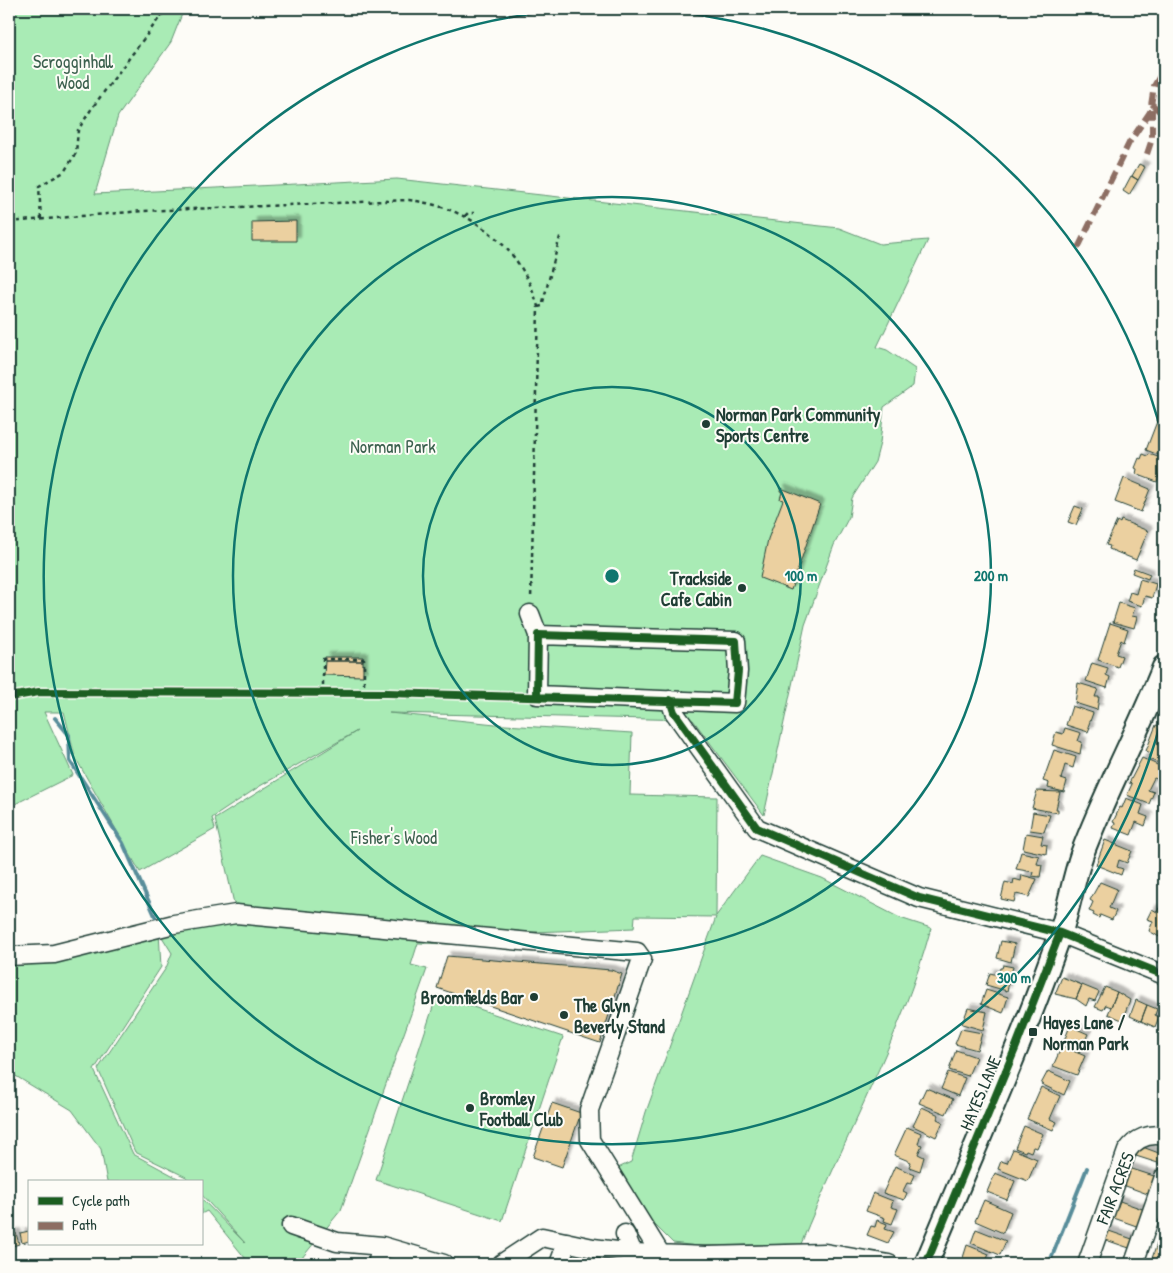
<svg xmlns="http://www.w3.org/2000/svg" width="1173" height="1273" font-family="'Patrick Hand',sans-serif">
	<defs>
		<filter id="shadow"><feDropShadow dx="4.5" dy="-4.5" stdDeviation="1" flood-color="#0004"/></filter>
	</defs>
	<rect width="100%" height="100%" fill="#fdfcf7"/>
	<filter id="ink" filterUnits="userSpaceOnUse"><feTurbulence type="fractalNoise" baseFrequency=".02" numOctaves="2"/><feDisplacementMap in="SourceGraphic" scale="10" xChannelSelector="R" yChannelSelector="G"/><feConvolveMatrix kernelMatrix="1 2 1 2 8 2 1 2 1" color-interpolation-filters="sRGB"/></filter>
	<g filter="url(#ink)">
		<!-- green -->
		<path fill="#a9ebb5" stroke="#649474" d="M9,9H184L171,42L118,116L95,194L397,179L839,228L880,244L928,240L877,347L887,350L915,369L913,386L884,407L880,443L875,462L852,498L849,517L834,545L805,625L764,815L693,720L389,713L505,725L632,733L630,795L717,797L716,916L760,856L822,878L900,918L931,928C901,1038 843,1139 801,1244L697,1246L673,1243L639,1209L618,1168L631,1162L646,1112L716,917L635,916L634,928L508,933L511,946L418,943L411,965L427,969L341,1210L297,1264H250L207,1211L201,1214V1198L245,1243L201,1194V1182H191L186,1177L135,1152L98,1069L166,968L172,953L159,932L161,967L94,1070L133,1154L185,1182H107L101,1149L72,1110L9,1072V961L235,908L215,819L357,731L260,786L212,818L215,829L140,872L75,757L64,712H44L73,775L9,807Z
			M437,995L563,1037L502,1221L376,1180Z"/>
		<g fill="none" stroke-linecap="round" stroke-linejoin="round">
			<!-- stream -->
			<path stroke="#588d9a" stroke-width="4" d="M55,718L69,735L70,761L123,843L156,918
				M1049,1264L1087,1168"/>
		</g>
		<!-- building -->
		<path fill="#ebd0a0" stroke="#1f3d34" filter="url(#shadow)" d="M1139,164L1145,167L1138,180L1132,176Z
			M1131,176L1138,180L1129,195L1123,191Z
			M296,221V241H252V222Z
			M1161,411L1164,412V457L1146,450Z
			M1143,454L1148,456L1149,454L1164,459L1157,482L1136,474L1137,469L1135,468L1139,458L1141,459Z
			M1124,478L1150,489L1141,512L1115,502Z
			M781,488L820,504L791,590L760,578L768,539L783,500L780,499L782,492L780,491Z
			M1075,506L1083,509L1076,525L1068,522Z
			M1121,520L1148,531L1136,560L1109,549L1110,546L1106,545L1117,521L1120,523Z
			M1134,568L1150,574L1148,579L1132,573Z
			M1140,579L1156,584L1152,598L1145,596L1142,606L1127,601L1130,592L1136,594Z
			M1119,603L1135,608L1132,616L1137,617L1134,628L1113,622Z
			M1110,623L1128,629L1124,642L1121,640L1116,654L1122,656L1118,667L1098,660Z
			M325,657H363V661H325Z
			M325,661H363V676L324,675Z
			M1092,663L1108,668L1106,675L1110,677L1107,688L1086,681Z
			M1078,683L1098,689L1095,697H1099L1097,710L1075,703Z
			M1072,706L1093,713L1088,727H1090L1088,732L1066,725Z
			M1163,721L1164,758L1162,764L1148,759L1151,753L1146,751L1156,725L1161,727Z
			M1065,728L1081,733L1078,741L1082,742L1080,754L1052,745L1056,732L1063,734Z
			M1054,750L1076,757L1073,768L1065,765L1061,779L1067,781L1064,792L1048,788L1049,783L1043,781Z
			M1142,758L1164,768L1159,780L1154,778L1148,790L1154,792L1149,804L1127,795L1132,784L1129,783Z
			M1037,791L1060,792L1056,809H1058V813L1032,808Z
			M1126,798L1143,805L1140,814L1148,817L1145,826L1136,822L1131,835L1113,828L1115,823L1113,822L1120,807L1122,808Z
			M1033,812L1050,815L1044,832L1030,830Z
			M1026,833L1043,836L1041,844L1047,845L1046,854L1023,849Z
			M1105,840L1132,851L1127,863L1119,860L1117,867L1123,869L1121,875L1096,865Z
			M1021,852L1039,856L1037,864L1042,865L1040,877L1032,876L1033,872L1016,869Z
			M1022,875L1037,879L1029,897L1016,894L1014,902L1001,899L1005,882L1013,884L1014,879L1021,881Z
			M1100,882L1117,889L1109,908L1116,911L1112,920L1100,915L1099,918L1093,915L1094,913L1089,911L1093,902L1090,900Z
			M1159,908L1164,911L1163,939L1149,931L1153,921L1147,919L1152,909L1157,912Z
			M1001,941L1015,944L1011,962L997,958Z
			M447,956L611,970L622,974L600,1043L437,988Z
			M1003,965L1013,967L1007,991L986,985L990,973L998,975L1000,968H1002Z
			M1062,977L1082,985L1076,999L1055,994Z
			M1082,985L1099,992L1095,1001L1089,999L1086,1006L1076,999Z
			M1105,987L1117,992L1111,1007L1106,1005L1103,1010L1095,1007Z
			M986,990L1008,997L1003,1013L981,1004Z
			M1117,992L1130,1000L1122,1020L1108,1014Z
			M1136,1000L1147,1005L1141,1021L1130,1016Z
			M1147,1005L1157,1009L1155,1015L1159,1017L1155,1027L1141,1021Z
			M968,1008L987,1012L983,1030L962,1024Z
			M1070,1026L1088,1034L1079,1053L1062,1046Z
			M961,1029L982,1033L977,1050L955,1044Z
			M1062,1046L1085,1056L1077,1075L1053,1066Z
			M956,1050L976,1057L968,1076L949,1070Z
			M1048,1071L1070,1081L1064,1095L1041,1084Z
			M948,1072L965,1078L958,1096L941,1089Z
			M1041,1087L1060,1096L1050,1119L1057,1122L1053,1130L1027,1119Z
			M926,1088L953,1099L946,1114L919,1103Z
			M552,1103L581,1113L562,1167L533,1157Z
			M922,1107L939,1115L937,1119L943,1122L936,1137L913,1126Z
			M1024,1126L1043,1134L1037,1148L1033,1147L1031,1152L1026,1150L1025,1152L1015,1148Z
			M907,1127L921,1133L918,1144L922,1145L918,1154L924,1157L920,1171L909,1167L911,1162L894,1155Z
			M1140,1146L1164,1155V1165L1136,1156Z
			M1013,1149L1037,1159L1028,1181L998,1169L1001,1161L1007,1163Z
			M895,1166L915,1175L911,1184L907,1183L903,1191L907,1193L904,1200L883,1193Z
			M1129,1168L1160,1178L1153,1196L1123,1185Z
			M995,1173L1015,1181L1007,1200L987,1192Z
			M873,1193L893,1201L891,1207L898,1209L892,1224L884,1221L885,1218L866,1211Z
			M984,1200L1011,1212L1003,1233L975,1221Z
			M1117,1200L1148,1211L1142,1228L1111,1217Z
			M877,1220L887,1224L885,1229L894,1232L888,1243L867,1235L871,1226L875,1227Z
			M1164,1224V1264H1150Z
			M976,1229L1006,1241L1000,1255L971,1243Z
			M1106,1230L1138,1241L1135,1250L1103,1239Z
			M29,1231V1241L22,1243L20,1233Z
			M16,1233L19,1244L9,1247V1234Z
			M967,1245L989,1254L985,1264H961Z"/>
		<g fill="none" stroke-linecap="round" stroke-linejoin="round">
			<defs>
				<path id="minor" d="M530,614L538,635
					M538,635L736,641L738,671L735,703L537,695Z
					M670,700L674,712L757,828L919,898L1060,933L1164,975
					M9,956L54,954L174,924L236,914L637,952L642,959L589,1110L590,1140L660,1253
					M291,1226L337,1242L382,1246
					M625,1234L633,1253
					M1134,1263L1164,1177
					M377,1264L382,1246L444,1264
					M501,1264L542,1237L593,1248L633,1253L706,1256L825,1253L889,1264
					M559,1264L567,1242
					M1087,1264L1127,1151C1136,1138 1150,1133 1164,1136"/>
				<path id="major" d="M926,1264C971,1155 1021,1046 1060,934C1069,908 1073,880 1082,854C1106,790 1139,730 1164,667"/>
			</defs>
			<!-- minor casing -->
			<use href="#minor" stroke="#1f3d34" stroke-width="21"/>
			<!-- major casing -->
			<use href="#major" stroke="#1f3d34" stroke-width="26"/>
			<!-- path -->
			<path stroke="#1f3d34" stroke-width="2.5" stroke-dasharray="4 4" stroke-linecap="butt" d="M465,216L468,213H474
				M41,219L39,186L64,172L76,153L78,130L92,108L166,9
				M9,222L143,211L409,200C470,207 522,246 538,307L531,600
				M538,307L542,306L561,233
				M323,693V659H364V692"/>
			<!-- minor -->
			<use href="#minor" stroke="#fdfcf7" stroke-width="18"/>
			<!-- major -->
			<use href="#major" stroke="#fdfcf7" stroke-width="22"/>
			<!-- quiet -->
			<path stroke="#8d6e63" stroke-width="6" stroke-dasharray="12 6" stroke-linecap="butt" d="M1152,104L1164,116
				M1147,154L1152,139V109
				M1078,248L1129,143L1150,112L1154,86L1164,69"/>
			<defs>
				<path id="cycleway" d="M9,697L39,692L388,693L735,703L738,671L736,641L538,635L537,695
					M670,700L674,712L757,828L919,898L1060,933L1164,975
					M926,1264L1015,1049L1060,933"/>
			</defs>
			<!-- cycleway casing -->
			<use href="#cycleway" stroke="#fdfcf7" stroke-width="11"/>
			<!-- cycleway -->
			<use href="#cycleway" stroke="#1b5e20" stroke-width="8"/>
		</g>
	</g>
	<!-- distance rings -->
	<g fill="none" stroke="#0f766e" stroke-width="2.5">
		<circle cx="612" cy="576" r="189"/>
		<circle cx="612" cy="576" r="379"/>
		<path d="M1163 713A568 568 0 1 1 582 9M642 9A568 568 0 0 1 1163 439"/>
	</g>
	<!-- markers -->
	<g fill="#1f3d34" stroke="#fdfcf7" stroke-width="2">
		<circle cx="706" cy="424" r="5"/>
		<circle cx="742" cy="588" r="5"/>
		<circle cx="534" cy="997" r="5"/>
		<circle cx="564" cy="1015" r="5"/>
		<rect x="1028" y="1027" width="10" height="10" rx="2.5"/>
		<circle cx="470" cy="1108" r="5"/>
	</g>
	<g text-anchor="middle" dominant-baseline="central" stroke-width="4" stroke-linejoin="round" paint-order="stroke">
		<!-- park labels -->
		<g font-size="18" fill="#3b604e" stroke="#fdfcf7">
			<text x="73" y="61">Scrogginhall<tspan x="73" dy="21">Wood</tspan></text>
			<text x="393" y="446">Norman Park</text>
			<text x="394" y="837">Fisher's Wood</text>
		</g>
		<!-- poi labels -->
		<g font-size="18" font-weight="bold" fill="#1f3d34" stroke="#fdfcf7" text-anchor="start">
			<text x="716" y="414">Norman Park Community<tspan x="716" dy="21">Sports Centre</tspan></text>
			<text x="732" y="578" text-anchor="end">Trackside<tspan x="732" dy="21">Cafe Cabin</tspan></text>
			<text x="524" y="997" text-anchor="end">Broomfields Bar</text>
			<text x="574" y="1005">The Glyn<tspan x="574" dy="21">Beverly Stand</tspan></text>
			<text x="1043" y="1022">Hayes Lane /<tspan x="1043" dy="21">Norman Park</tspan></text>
			<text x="480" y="1098">Bromley<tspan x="480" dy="21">Football Club</tspan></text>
		</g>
		<!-- street labels -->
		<g font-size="18" fill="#1f3d34" stroke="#fdfcf7">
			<text transform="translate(980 1093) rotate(-67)">HAYES LANE</text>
			<text transform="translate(1115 1188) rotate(-69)">FAIR ACRES</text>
		</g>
	</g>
	<circle cx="612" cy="576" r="8" fill="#0f766e" stroke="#fdfcf7" stroke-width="2.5"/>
	<g font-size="15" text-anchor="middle" font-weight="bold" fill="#0f766e" stroke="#fdfcf7" stroke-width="4" stroke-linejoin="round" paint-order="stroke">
		<text x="801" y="581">100 m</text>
		<text x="991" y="581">200 m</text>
		<text x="1014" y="983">300 m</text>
	</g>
	<!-- margin -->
	<rect width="1173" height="1273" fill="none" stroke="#fdfcf7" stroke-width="30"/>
	<rect x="15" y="15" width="1143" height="1243" fill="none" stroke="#1f3d34" stroke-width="2" filter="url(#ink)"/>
	<!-- legend -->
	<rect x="28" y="1180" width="175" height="65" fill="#fdfcf7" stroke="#a4b0a9"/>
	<rect x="38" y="1197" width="25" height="8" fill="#1b5e20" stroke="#a4b0a9"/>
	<text x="72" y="1206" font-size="15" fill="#1f3d34">Cycle path</text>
	<rect x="38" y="1222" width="25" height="8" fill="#8d6e63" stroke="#a4b0a9"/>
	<text x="72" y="1230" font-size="15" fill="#1f3d34">Path</text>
</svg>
